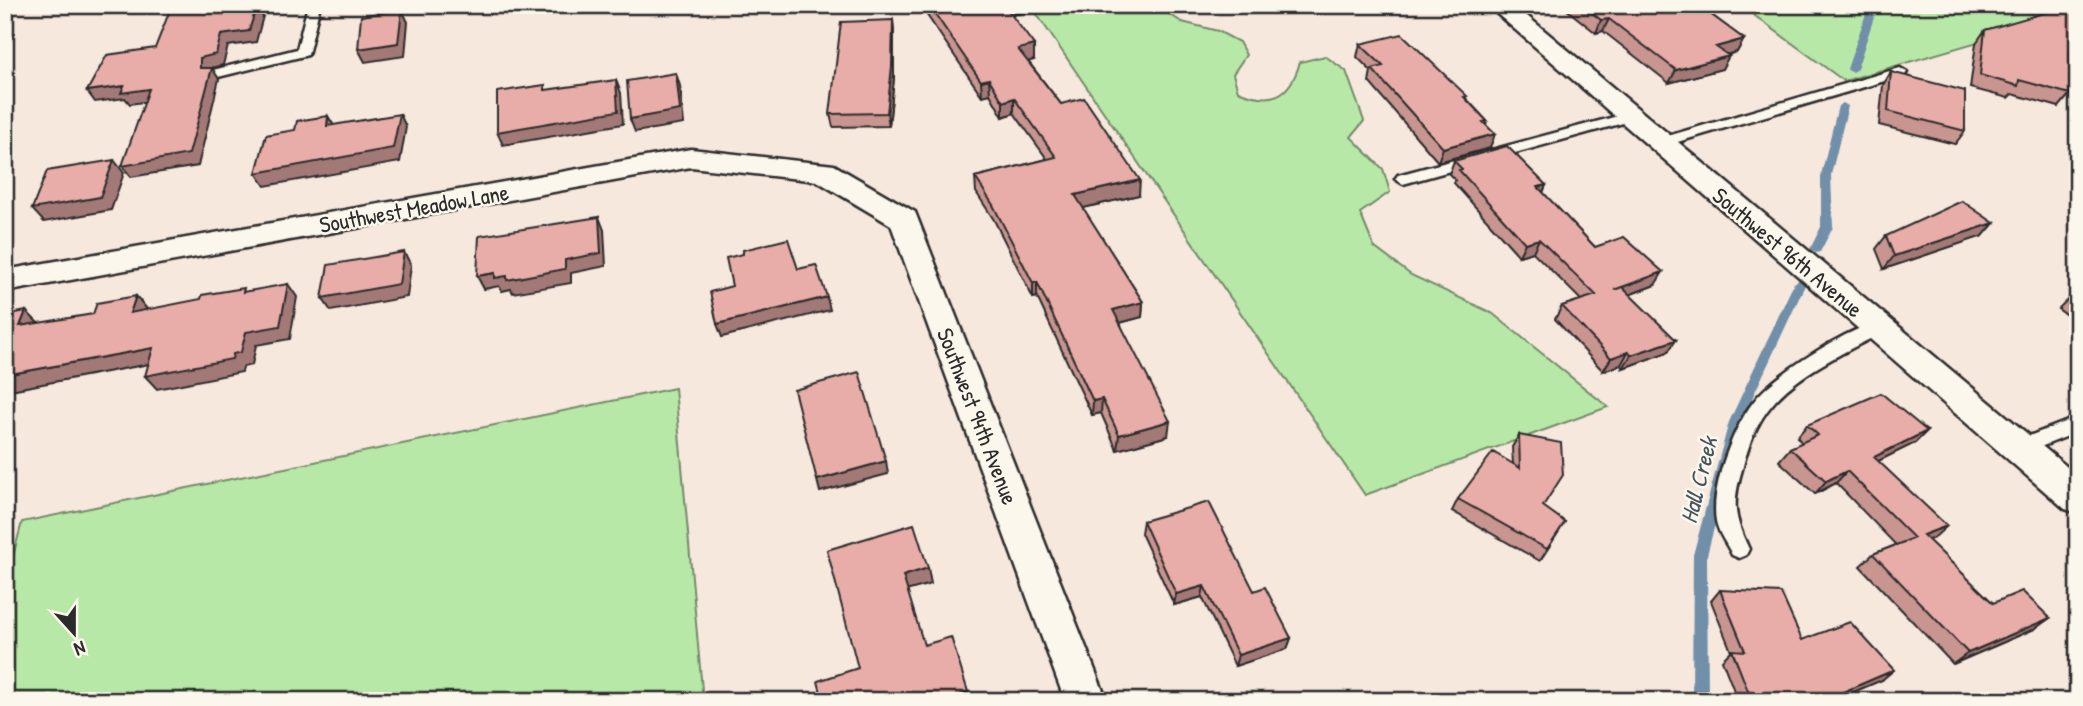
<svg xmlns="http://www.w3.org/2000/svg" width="2083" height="706" font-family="'Patrick Hand',sans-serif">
	<rect width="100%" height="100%" fill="#f7e8de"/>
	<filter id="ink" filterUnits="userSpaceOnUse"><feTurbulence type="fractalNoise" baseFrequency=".0143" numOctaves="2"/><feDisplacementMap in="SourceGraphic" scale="14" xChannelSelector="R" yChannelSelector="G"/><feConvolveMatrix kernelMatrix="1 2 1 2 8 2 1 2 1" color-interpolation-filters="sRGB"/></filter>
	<g filter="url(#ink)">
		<!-- green -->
		<path fill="#b8e8a7" stroke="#728a69" stroke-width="2" d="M1073,5H1154L1182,22L1218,31L1239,42L1246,55L1233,74L1238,91C1272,105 1290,97 1300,62L1325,56L1346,71L1364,121L1351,137L1383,169L1390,192L1360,213L1374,247L1411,275L1492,313L1608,407L1365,495L1036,13Z
			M1740,5H2017L2046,22L1844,81Z
			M675,388L703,701H5V587L22,522Z"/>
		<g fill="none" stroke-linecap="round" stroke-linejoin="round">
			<!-- stream -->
			<path fill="#718fa9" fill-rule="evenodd" d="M1869,5H1878L1857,69L1852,72L1849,71L1847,69Z
				M1843,103L1848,106L1831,175L1833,227L1820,252L1816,253L1810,249L1821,227V175L1838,106Z
				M1800,279L1806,283L1741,422L1707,555L1708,701H1692L1693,555L1729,422L1794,283Z"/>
			<defs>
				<path id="service" d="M308,5H320L308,55L214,78L209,77V71L297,49Z
					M1900,68L1907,72L1905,75L1664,146H1654L1652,143L1654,140Z
					M1629,113L1634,114V120L1403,184L1395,179L1398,175Z
					M1877,322L1883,324L1886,328L1883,332C1844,353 1793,375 1767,411C1755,427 1748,447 1743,466C1732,502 1733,516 1749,549L1746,555L1739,558L1732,555C1727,544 1718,533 1716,521C1710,485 1736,417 1762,392C1786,368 1845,331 1877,322Z
					M2078,417V432L2018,456L2011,453L2009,448L2011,443Z"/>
				<path id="minor" d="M1487,5H1514L2078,476V513L2065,509Z
					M691,149L834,165L915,212L1107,701H1065L891,225L817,181L691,167L5,292V270Z"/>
			</defs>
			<!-- service casing -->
			<use href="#service" stroke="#2b2b2b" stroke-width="5"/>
			<!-- minor casing -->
			<use href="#minor" stroke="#2b2b2b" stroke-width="5"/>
			<!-- service -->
			<use href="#service" fill="#fbf7ec" fill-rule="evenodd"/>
			<!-- minor -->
			<use href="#minor" fill="#fbf7ec" fill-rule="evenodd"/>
		</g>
		<!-- wall -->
		<path fill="#c89590" stroke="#2b2b2b" stroke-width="2" d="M920,5H1062L1011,15L1034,60L1028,61L1061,104L1139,195L1083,208L1143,302L1142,317L1120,323L1168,436L1117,450L1101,413L1092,415L1037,297L1033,298L994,220L976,192L975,177L1047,159L1014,113L1003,117L990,94L982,96Z
			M1561,5H1698L1744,39L1737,52L1727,55L1722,69L1669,83L1603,31L1596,33Z
			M2078,8V74L2071,70L2070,94L2059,107L2012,94L2008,98L1970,88L1976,43L1985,30Z
			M893,20L894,33V78L889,126L833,127L830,114Z
			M1360,44L1466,98L1487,121L1486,125L1490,148L1438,162L1369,82L1371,71L1357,57Z
			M1891,72L1965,131L1955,144L1879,125L1883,85Z
			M1454,161L1546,185L1543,193L1595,247L1655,285L1629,295L1676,340L1668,352L1623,368L1621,365L1603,371L1555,319L1562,306L1581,300L1533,252L1519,256L1454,183L1455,180L1449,174Z
			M1994,223L1983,236L1884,269L1876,249L1886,236Z
			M2078,293V323L2058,309L2071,296Z
			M1807,425L1927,431L1915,443L1878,461L1934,538L1928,540L1993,603L2050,618L2034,629L1953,664L1860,566L1873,554L1896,545L1836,483L1815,494L1779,461L1790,448L1802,443L1797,437Z
			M1519,435L1543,507L1565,522L1540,561L1452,511L1458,499L1513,464L1512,447Z
			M1143,521L1254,591L1291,638L1287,649L1235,666L1202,597L1174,605L1141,533Z
			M1720,590L1802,640L1882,680L1832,701H1738L1722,660L1731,651L1711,601Z"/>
		<!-- shaded-wall -->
		<path fill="#a27976" stroke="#2b2b2b" stroke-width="2" d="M257,5H266L256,42L228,46L223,65L207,69L200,68V58L221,35Z
			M1001,5H1062L1002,17Z
			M402,10L408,22L405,56L365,62L358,49Z
			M1609,19L1603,31L1596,33L1601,20Z
			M893,20L894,33V78L889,126L887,113Z
			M1744,39L1737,52L1709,59L1716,47Z
			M1034,45V60L1019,64L1018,49Z
			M1729,56L1722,69L1669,83L1676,70Z
			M212,68L219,79L198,166L131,177L122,166Z
			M676,73L680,86L684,124L635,132L630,119Z
			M989,79L990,94L982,96L981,81Z
			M616,80L621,93L623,124L503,145L497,132Z
			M124,86L149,89L157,100L130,104L125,98L95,102L87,91Z
			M1014,98V113L1003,117V102Z
			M400,114L406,127L400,162L265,186L256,173Z
			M328,116L336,129L327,126Z
			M1495,134L1490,148L1438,162L1443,148Z
			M114,160L124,173L111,210L44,222L32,209Z
			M1140,180L1139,195L1075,210V195Z
			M1546,185L1540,199L1538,187Z
			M599,217L604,230L606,266L571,273V283L513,293L511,289L502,291L499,286L484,289L477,276L495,273L507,276L565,260Z
			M1994,223L1983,236L1884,269L1894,256Z
			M1539,239L1533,252L1519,256L1525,243Z
			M404,252L411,265L407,297L331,311L322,298Z
			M1663,272L1655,285L1607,303L1614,290Z
			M1037,282V297L1033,298V283Z
			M288,284L297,297L290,339L256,345L252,365L243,367L242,372L157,389L145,376L233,354L246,332Z
			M136,296L147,309L142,326L130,313Z
			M827,297L830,310L722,337L717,324Z
			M1143,302L1142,317L1112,325L1113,310Z
			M26,311L39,324L20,326Z
			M1676,340L1668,352L1623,368L1631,355Z
			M153,348L165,361L5,391V375Z
			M1628,352L1621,365L1603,371L1611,358Z
			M1102,399L1101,413L1092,415L1093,401Z
			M1170,421L1168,436L1117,450L1119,435Z
			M1927,431L1915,443L1862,469L1874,457Z
			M886,461L888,474L820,492L817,480Z
			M1847,471L1836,483L1815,494L1826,481Z
			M1947,526L1934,538L1910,547L1923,535Z
			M928,568L931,584L906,591L903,576Z
			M1204,586L1202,597L1174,605L1176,594Z
			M2050,618L2034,629L1953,664L1968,653Z
			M1291,638L1287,649L1235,666L1238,655Z
			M1894,670L1882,680L1832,701H1825L1829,698Z
			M968,692L969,701H943Z"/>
		<!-- building -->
		<path fill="#e8ada8" stroke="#2b2b2b" stroke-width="2" d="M172,5H257L249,31L221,35L216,54L200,58V68H212L189,154L122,166L149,89L121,93L124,86L87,91L107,55L155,48Z
			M929,5H1004L1034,45L1018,49L1061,104L1084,98L1140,180L1075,195L1143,302L1113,310L1170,421L1119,435L1102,399L1093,401L1037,282L1033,283L993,205L975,177L1056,157L1014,98L1003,102L989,79L981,81Z
			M1582,5H1698L1744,39L1716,47L1729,56L1676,70L1609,19L1601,20Z
			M2071,5L2078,8V55L2071,51L2070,94L2019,80L2018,86L1980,75L1985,30Z
			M402,10L398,43L358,49L361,16Z
			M893,20L892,66L887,113L830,114L841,22Z
			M1402,34L1467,96L1464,97L1487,121L1483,122L1495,134L1443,148L1372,69L1383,66L1360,44Z
			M1891,72L1965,91V131L1888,111Z
			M676,73L680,110L630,119L627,81Z
			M616,80L618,111L497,132V92L545,85V90Z
			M400,114L393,148L256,173L266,135L295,130L297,121L328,116L327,126Z
			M1507,146L1546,185L1538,187L1595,247L1624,237L1663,272L1614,290L1622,287L1676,340L1631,355L1628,352L1611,358L1562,306L1596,295L1539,239L1525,243L1459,170L1462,169L1454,161Z
			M114,160L100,197L32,209L47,171Z
			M1962,201L1994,223L1894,256L1886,236Z
			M599,217L601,253L565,260V269L507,280V276L495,278V273L477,276L479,236Z
			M788,239L798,269L816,265L827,297L717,324L710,292L732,286L726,258L743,254V250Z
			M404,252L399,284L322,298L328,265Z
			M288,284L280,326L246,332L241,352L233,354L232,359L145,376L153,348L5,375V315L26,311L20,326L93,314L97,303L136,296L130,313L201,299L202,295L244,288L243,292Z
			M2078,293V301L2071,296Z
			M859,372L886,461L817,480L794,390Z
			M1881,393L1927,431L1874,457L1947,526L1923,535L1993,603L2022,591L2050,618L1968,653L1873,554L1914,538L1847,471L1826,481L1790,448L1818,435L1807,425Z
			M1519,435L1561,443L1563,475L1543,506L1565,522L1547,549L1458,499L1493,452L1520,468Z
			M1209,502L1254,591L1265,587L1291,638L1238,655L1204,586L1176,594L1143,521Z
			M914,524L928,568L903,576L924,645L951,637L968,692L943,701H823L818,681L858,668L827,550Z
			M1720,590L1781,593L1802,640L1850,622L1894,670L1829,698L1750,696L1732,650L1745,651Z
			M2078,692V701H2054L2068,697Z"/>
	</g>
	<g text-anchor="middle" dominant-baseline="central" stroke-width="5" stroke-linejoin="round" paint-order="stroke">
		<!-- street labels -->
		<g font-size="23" fill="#2b2b2b" stroke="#fbf7ec">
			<text transform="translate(414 208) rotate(-10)">Southwest Meadow Lane</text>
			<text transform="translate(1788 252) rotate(40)">Southwest 96th Avenue</text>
			<text transform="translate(978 416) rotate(69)">Southwest 94th Avenue</text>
		</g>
		<!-- water labels -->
		<g font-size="24" font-style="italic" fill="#485560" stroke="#fbf7ec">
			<text transform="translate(1698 480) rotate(-76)">Hall Creek</text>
		</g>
	</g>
	<!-- margin -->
	<rect width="2083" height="706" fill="none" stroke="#fbf7ec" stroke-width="28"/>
	<rect x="14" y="14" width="2055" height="678" fill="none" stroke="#2b2b2b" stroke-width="2.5" filter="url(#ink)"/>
	<!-- north arrow -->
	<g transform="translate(74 633) rotate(159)" stroke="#fbf7ec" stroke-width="5" paint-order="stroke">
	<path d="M0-5L12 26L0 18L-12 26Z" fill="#2b2b2b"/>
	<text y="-10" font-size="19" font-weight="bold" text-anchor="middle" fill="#2b2b2b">N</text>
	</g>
</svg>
